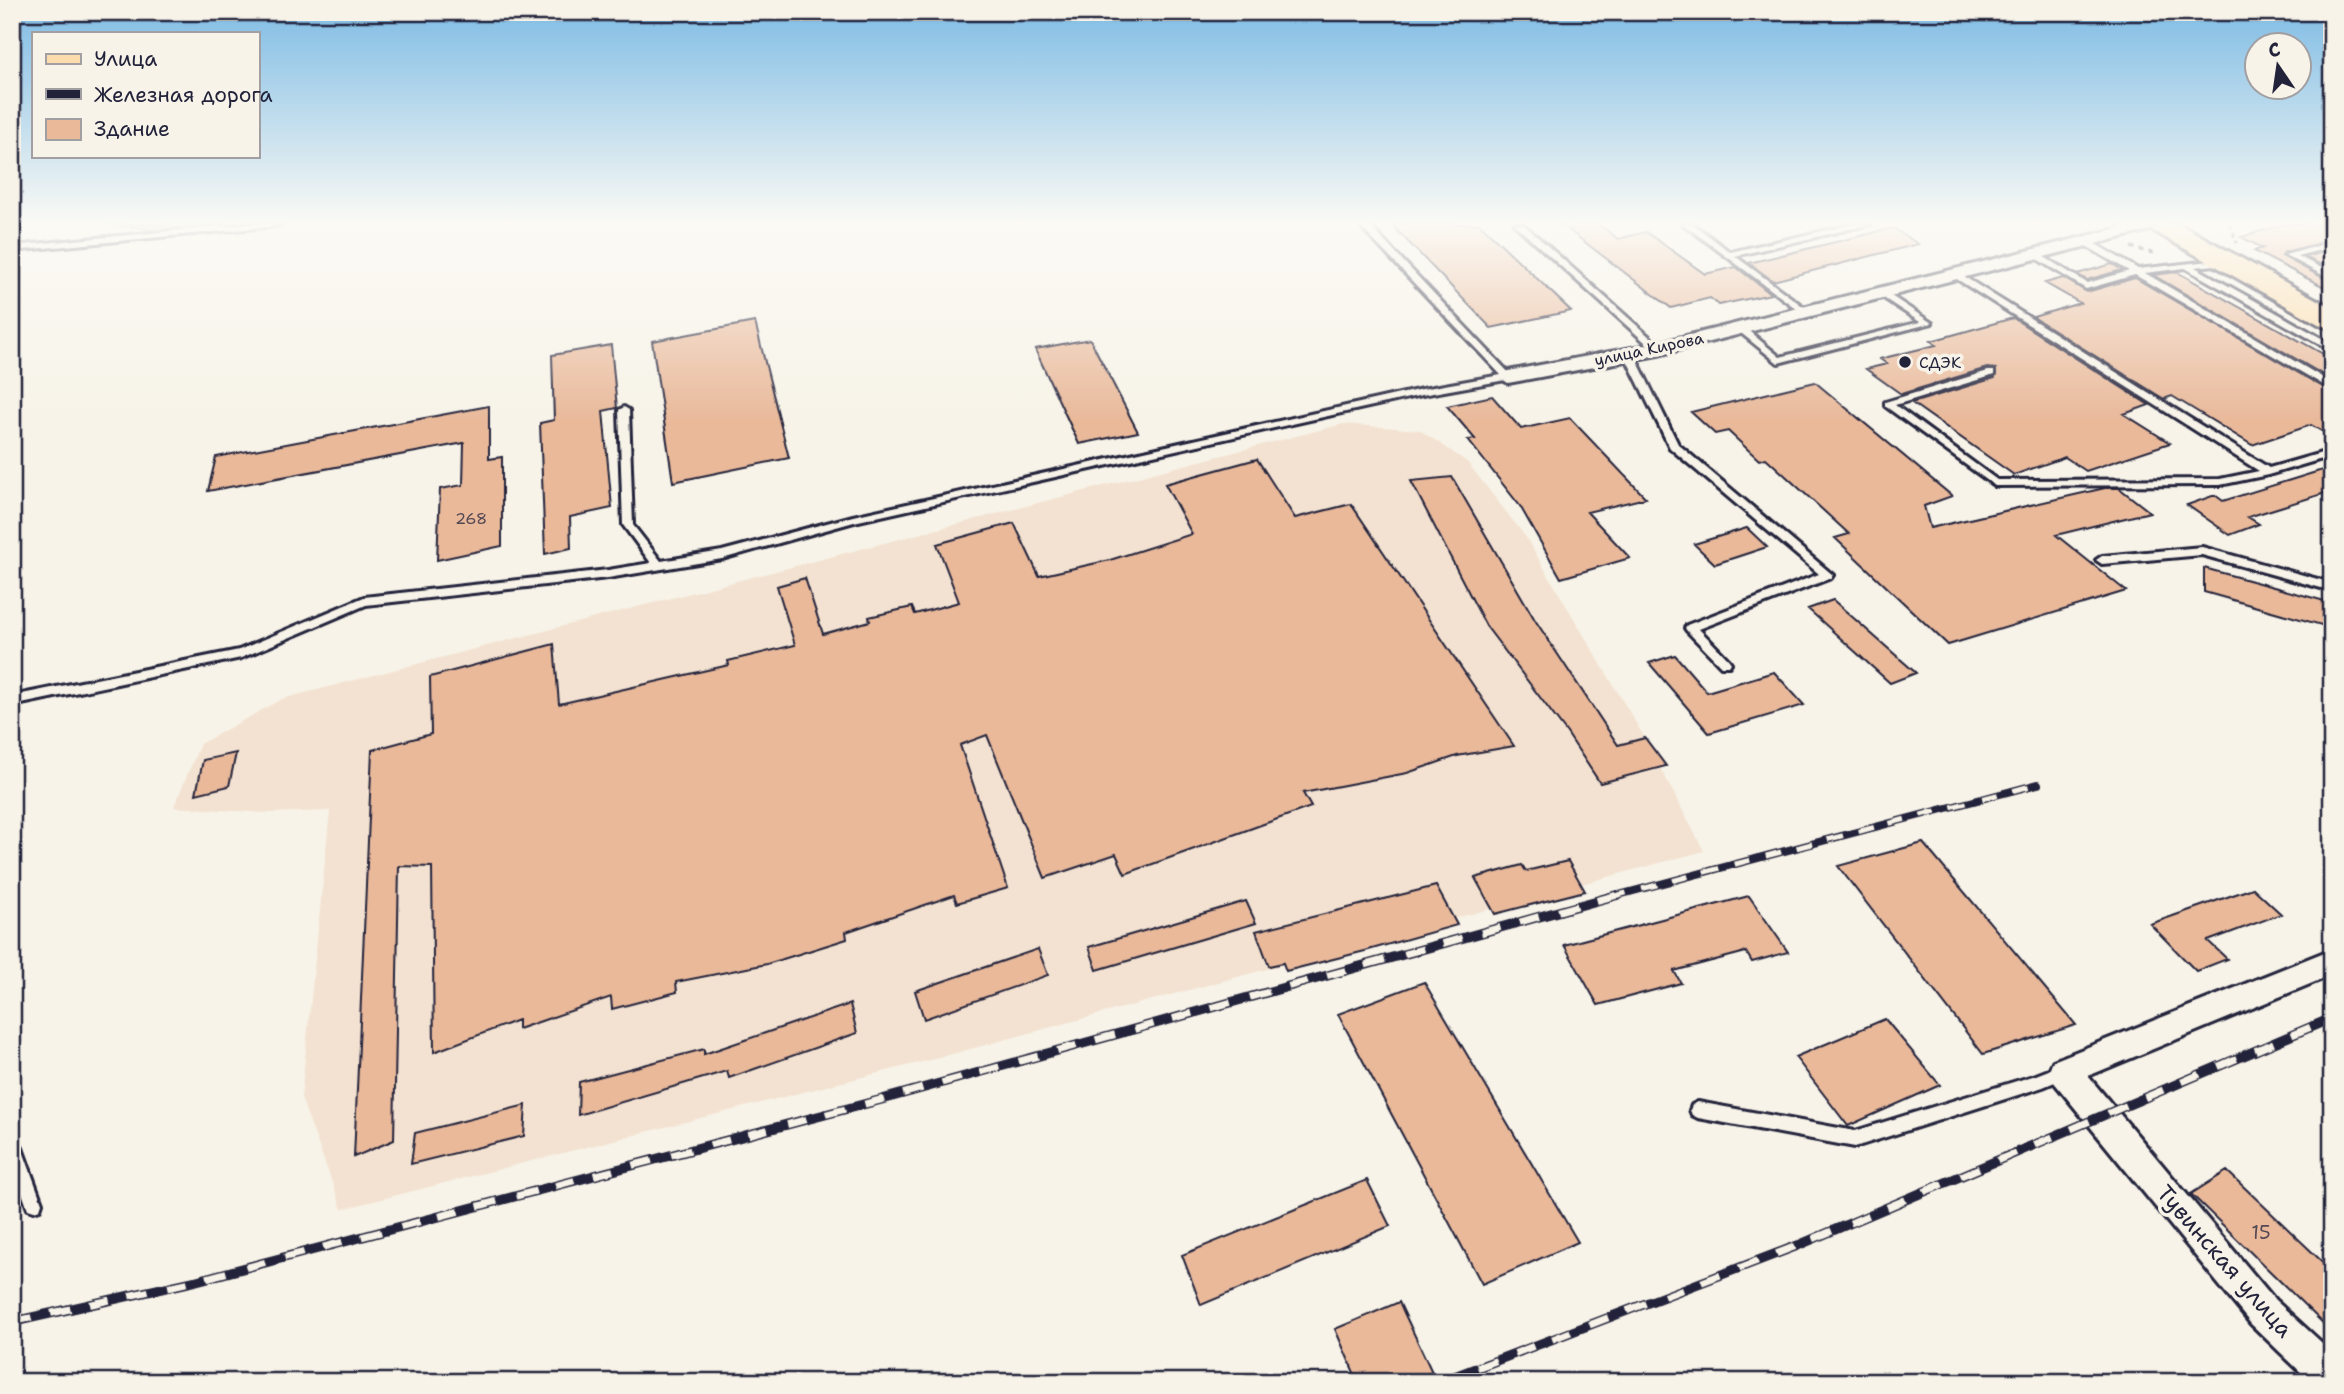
<svg xmlns="http://www.w3.org/2000/svg" width="2344" height="1394" font-family="'Shantell Sans',sans-serif">
	<rect width="100%" height="100%" fill="#f7f3e8"/>
	<filter id="ink" filterUnits="userSpaceOnUse"><feTurbulence type="fractalNoise" baseFrequency=".0143" numOctaves="2"/><feDisplacementMap in="SourceGraphic" scale="14" xChannelSelector="R" yChannelSelector="G"/><feConvolveMatrix kernelMatrix="1 2 1 2 8 2 1 2 1" color-interpolation-filters="sRGB"/></filter>
	<g filter="url(#ink)">
		<!-- built -->
		<path fill="#f3e2d1" d="M1343,424L1420,430L1467,462L1525,536L1643,735L1704,851L926,1061L342,1209L301,1098L330,811L267,813L174,807L200,744L282,699Z"/>
		<!-- green -->
		<path fill="#addd9c" stroke="#68806c" stroke-width="2" d="M109,224H233L157,232C142,225 125,228 109,224Z"/>
		<!-- building -->
		<path fill="#e9b99a" stroke="#22223b" stroke-width="2" d="M1391,224H1480L1571,311L1491,328Z
			M1561,224H1598L1618,239L1646,232L1705,274L1736,267L1771,294L1719,305L1710,298L1671,308Z
			M2285,224H2332V240L2284,252L2282,256L2332,282V291L2254,251L2263,248L2241,237Z
			M1893,228L1918,244L1773,281L1749,263Z
			M2332,250V270L2305,257Z
			M2112,264L2122,270L2087,280L2077,274Z
			M2177,272L2332,359V380L2153,275Z
			M2063,278L2087,292L2135,278L2332,392V437L2311,425L2252,445L2172,396L2164,399L2033,317L2080,303L2045,283Z
			M2013,318L2149,405L2124,414L2170,443L2086,471L2065,457L2014,475L1912,403L1995,378L1996,369L1987,368L1901,394L1866,369L1887,364L1880,359L1936,345L1931,341Z
			M755,322L789,458L673,482L652,341Z
			M1090,339L1138,432L1079,444L1035,349Z
			M611,345L617,408L603,411L612,508L570,517L571,548L545,554L540,423L554,420L552,355Z
			M1815,382L1952,496L1924,506L1930,528L2105,488H2119L2150,512L2056,535L2126,591L1948,645L1835,538L1849,534L1766,458L1759,460L1728,431L1715,434L1691,412Z
			M1492,396L1521,429L1570,418L1646,498L1587,512L1630,558L1561,578L1520,506L1468,440L1475,439L1447,406Z
			M489,406V459L502,457V546L437,560L440,489L463,485L464,443L208,491L216,457Z
			M1257,459L1295,518L1351,504L1514,746L1457,756L1407,773L1303,793L1311,807L1125,874L1116,854L1045,878L987,735L960,745L1008,888L957,903L954,895L846,932L847,939L767,964L676,982L677,992L612,1009L611,997L518,1029V1020L434,1052L432,867L399,866L394,1140L354,1157L372,750L431,734L430,677L554,644L559,704L729,665L728,661L795,645L777,586L805,578L823,634L870,621L869,617L912,607L915,614L959,602L937,544L1014,523L1039,576L1110,560L1192,534L1165,484Z
			M2332,467V491L2248,517L2259,524L2230,535L2187,505L2215,495L2223,501Z
			M1452,477L1535,620L1618,745L1645,738L1666,766L1600,783L1567,733L1486,626L1411,481Z
			M1747,528L1767,547L1715,564L1694,544Z
			M2204,568L2332,603V628L2204,592Z
			M1833,600L1916,673L1890,683L1808,609Z
			M1675,655L1707,692L1774,672L1804,705L1709,733L1649,663Z
			M236,753L229,786L196,794L203,760Z
			M1923,843L2076,1025L1983,1054L1838,866Z
			M1568,861L1585,891L1495,914L1475,878L1522,865L1526,871Z
			M1436,886L1457,925L1365,951L1286,971L1283,963L1269,966L1256,931Z
			M2253,888L2281,914L2208,941L2227,959L2196,971L2150,924Z
			M1749,896L1788,952L1752,962L1746,952L1674,971L1681,983L1598,1005L1564,945Z
			M1246,901L1256,923L1097,970L1089,947Z
			M1038,949L1048,975L924,1019L915,991Z
			M1424,982L1578,1242L1482,1284L1338,1014Z
			M850,1004L857,1033L729,1078L727,1071L578,1115L579,1082L704,1049V1054Z
			M1885,1019L1940,1085L1848,1126L1795,1057Z
			M526,1105L524,1136L411,1164L415,1133Z
			M2227,1171L2332,1271V1332L2191,1194Z
			M1367,1180L1390,1226L1201,1305L1182,1255Z
			M1399,1302L1432,1372L1410,1382H1358L1335,1329Z"/>
		<g fill="none" stroke-linecap="round" stroke-linejoin="round">
			<defs>
				<path id="service" d="M245,224H280L276,226L12,251V246Z
					M1362,224H1368L1511,375V379L1422,395L854,522L722,559L608,578L366,605L241,658L12,706V696L239,650L364,597L608,570L651,563L623,525L619,410L624,407L629,410L633,525L661,561L722,551L853,516L1422,389L1501,375L1362,228Z
					M1514,224H1523L1661,347V351H1655Z
					M1683,224H1693L1730,252L1854,224H1871L1735,256L1808,310V314L1805,315Z
					M2081,239H2087L2138,269L2228,259L2229,261L2225,264L2195,267L2332,344V351L2185,268L2145,273L2332,383V390L2135,275L2086,289L2029,254L2036,252L2087,283L2129,271L2081,243Z
					M2332,242V247L2297,256L2332,273V280L2285,255Z
					M1955,271L2269,468L2332,450V456L2268,475L2220,485L1995,486L1885,406V402L1988,371H1994V375L1895,405L1997,480L2220,479L2259,471L1952,276L1951,274Z
					M1882,290L1932,323L1778,363L1736,329L1741,326L1744,327L1780,357L1920,322L1879,295L1878,293Z
					M1629,351L1634,354L1678,444L1833,575L1831,578L1699,629L1729,660L1731,663L1729,666H1721L1687,631L1685,628L1687,625L1819,574L1670,448L1624,354Z
					M2202,547L2332,583V591L2202,555L2102,564L2096,560L2102,556Z
					M2064,1064L2069,1066L2072,1071L2069,1076L2043,1087L1855,1147L1698,1118L1692,1115L1690,1110L1692,1105L1698,1102L1855,1131L2036,1075Z
					M12,1135L18,1137L42,1203L40,1209L34,1211L28,1209L12,1166Z"/>
				<path id="minor" d="M2135,224H2164L2162,227L1658,355L1508,383L1499,377L1508,371L1658,343Z
					M2332,949V975L2088,1076L2275,1300L2332,1352V1382H2311L2251,1324L2053,1081L2049,1071L2053,1061Z"/>
				<path id="primary" d="M2146,224H2179L2332,308V328L2322,326L2150,229Z"/>
			</defs>
			<!-- service casing -->
			<use href="#service" stroke="#22223b" stroke-width="6"/>
			<!-- minor casing -->
			<use href="#minor" stroke="#22223b" stroke-width="6"/>
			<!-- primary casing -->
			<use href="#primary" stroke="#22223b" stroke-width="6"/>
			<!-- path -->
			<path stroke="#22223b" stroke-width="3.5" stroke-dasharray="4.5 4.5" stroke-linecap="butt" d="M2230,224L2237,243
				M2131,247L2156,254"/>
			<!-- service -->
			<use href="#service" fill="#f7f3e8" fill-rule="evenodd"/>
			<!-- minor -->
			<use href="#minor" fill="#f7f3e8" fill-rule="evenodd"/>
			<!-- primary -->
			<use href="#primary" fill="#fcdcac" fill-rule="evenodd"/>
			<defs>
				<path id="rail-far1" d="M1611,897L2038,784"/>
				<path id="rail" d="M12,1322L195,1281L880,1100L1617,895
					M1440,1382L1799,1245L2332,1018"/>
			</defs>
			<!-- rail-far1 casing -->
			<use href="#rail-far1" stroke="#22223b" stroke-width="8"/>
			<!-- rail casing -->
			<use href="#rail" stroke="#22223b" stroke-width="10"/>
			<!-- rail-far1 -->
			<use href="#rail-far1" stroke="#f7f3e8" stroke-width="5" stroke-dasharray="16" stroke-linecap="butt"/>
			<!-- rail -->
			<use href="#rail" stroke="#f7f3e8" stroke-width="7" stroke-dasharray="20" stroke-linecap="butt"/>
		</g>
	</g>
	<!-- sky -->
	<linearGradient id="sky" x2="0" y2="1"><stop stop-color="#7dbbe4"/><stop offset="0.53" stop-color="#fbfaf5"/><stop offset="1" stop-color="#fbfaf5" stop-opacity="0"/></linearGradient>
	<rect width="2344" height="420" fill="url(#sky)"/>
	<!-- markers -->
	<circle fill="#22223b" stroke="#f7f3e8" stroke-width="2.5" cx="1905" cy="362" r="7"/>
	<g text-anchor="middle" dominant-baseline="central" stroke-width="7" stroke-linejoin="round" paint-order="stroke">
		<!-- far-street labels -->
		<g font-size="16" fill="#22223b" stroke="#f7f3e8">
			<text transform="translate(1649 349) rotate(-12)">улица Кирова</text>
		</g>
		<!-- far-poi labels -->
		<g font-size="16" fill="#22223b" stroke="#f7f3e8" text-anchor="start">
			<text x="1919" y="362">СДЭК</text>
		</g>
		<!-- number labels -->
		<g font-size="16" fill="#544853">
			<text x="471" y="518">268</text>
		</g>
		<!-- near-number labels -->
		<g font-size="19" fill="#544853">
			<text x="2261" y="1232">15</text>
		</g>
		<!-- near-street labels -->
		<g font-size="23" fill="#22223b" stroke="#f7f3e8">
			<text transform="translate(2225 1261) rotate(49)">Тувинская улица</text>
		</g>
	</g>
	<!-- margin -->
	<rect width="2344" height="1394" fill="none" stroke="#f7f3e8" stroke-width="42"/>
	<rect x="21" y="21" width="2302" height="1352" fill="none" stroke="#22223b" stroke-width="2.5" filter="url(#ink)"/>
	<!-- legend -->
	<rect x="32" y="32" width="228" height="126" fill="#f7f3e8" stroke="#a29fa3" stroke-width="2"/>
	<rect x="46" y="54" width="35" height="10" fill="#fcdcac" stroke="#a29fa3" stroke-width="2"/>
	<text x="94" y="66" font-size="21" fill="#22223b">Улица</text>
	<rect x="46" y="89" width="35" height="10" fill="#22223b" stroke="#a29fa3" stroke-width="2"/>
	<text x="94" y="102" font-size="21" fill="#22223b">Железная дорога</text>
	<rect x="46" y="119" width="35" height="21" fill="#e9b99a" stroke="#a29fa3" stroke-width="2"/>
	<text x="94" y="136" font-size="21" fill="#22223b">Здание</text>
	<!-- north arrow -->
	<g transform="translate(2278 66) rotate(347)"><circle r="33" fill="#f7f3e8" stroke="#a29fa3" stroke-width="2"/>
	<path d="M0-5L12 26L0 18L-12 26Z" fill="#22223b"/>
	<text y="-10" font-size="19" font-weight="bold" text-anchor="middle" fill="#22223b">С</text>
	</g>
</svg>
